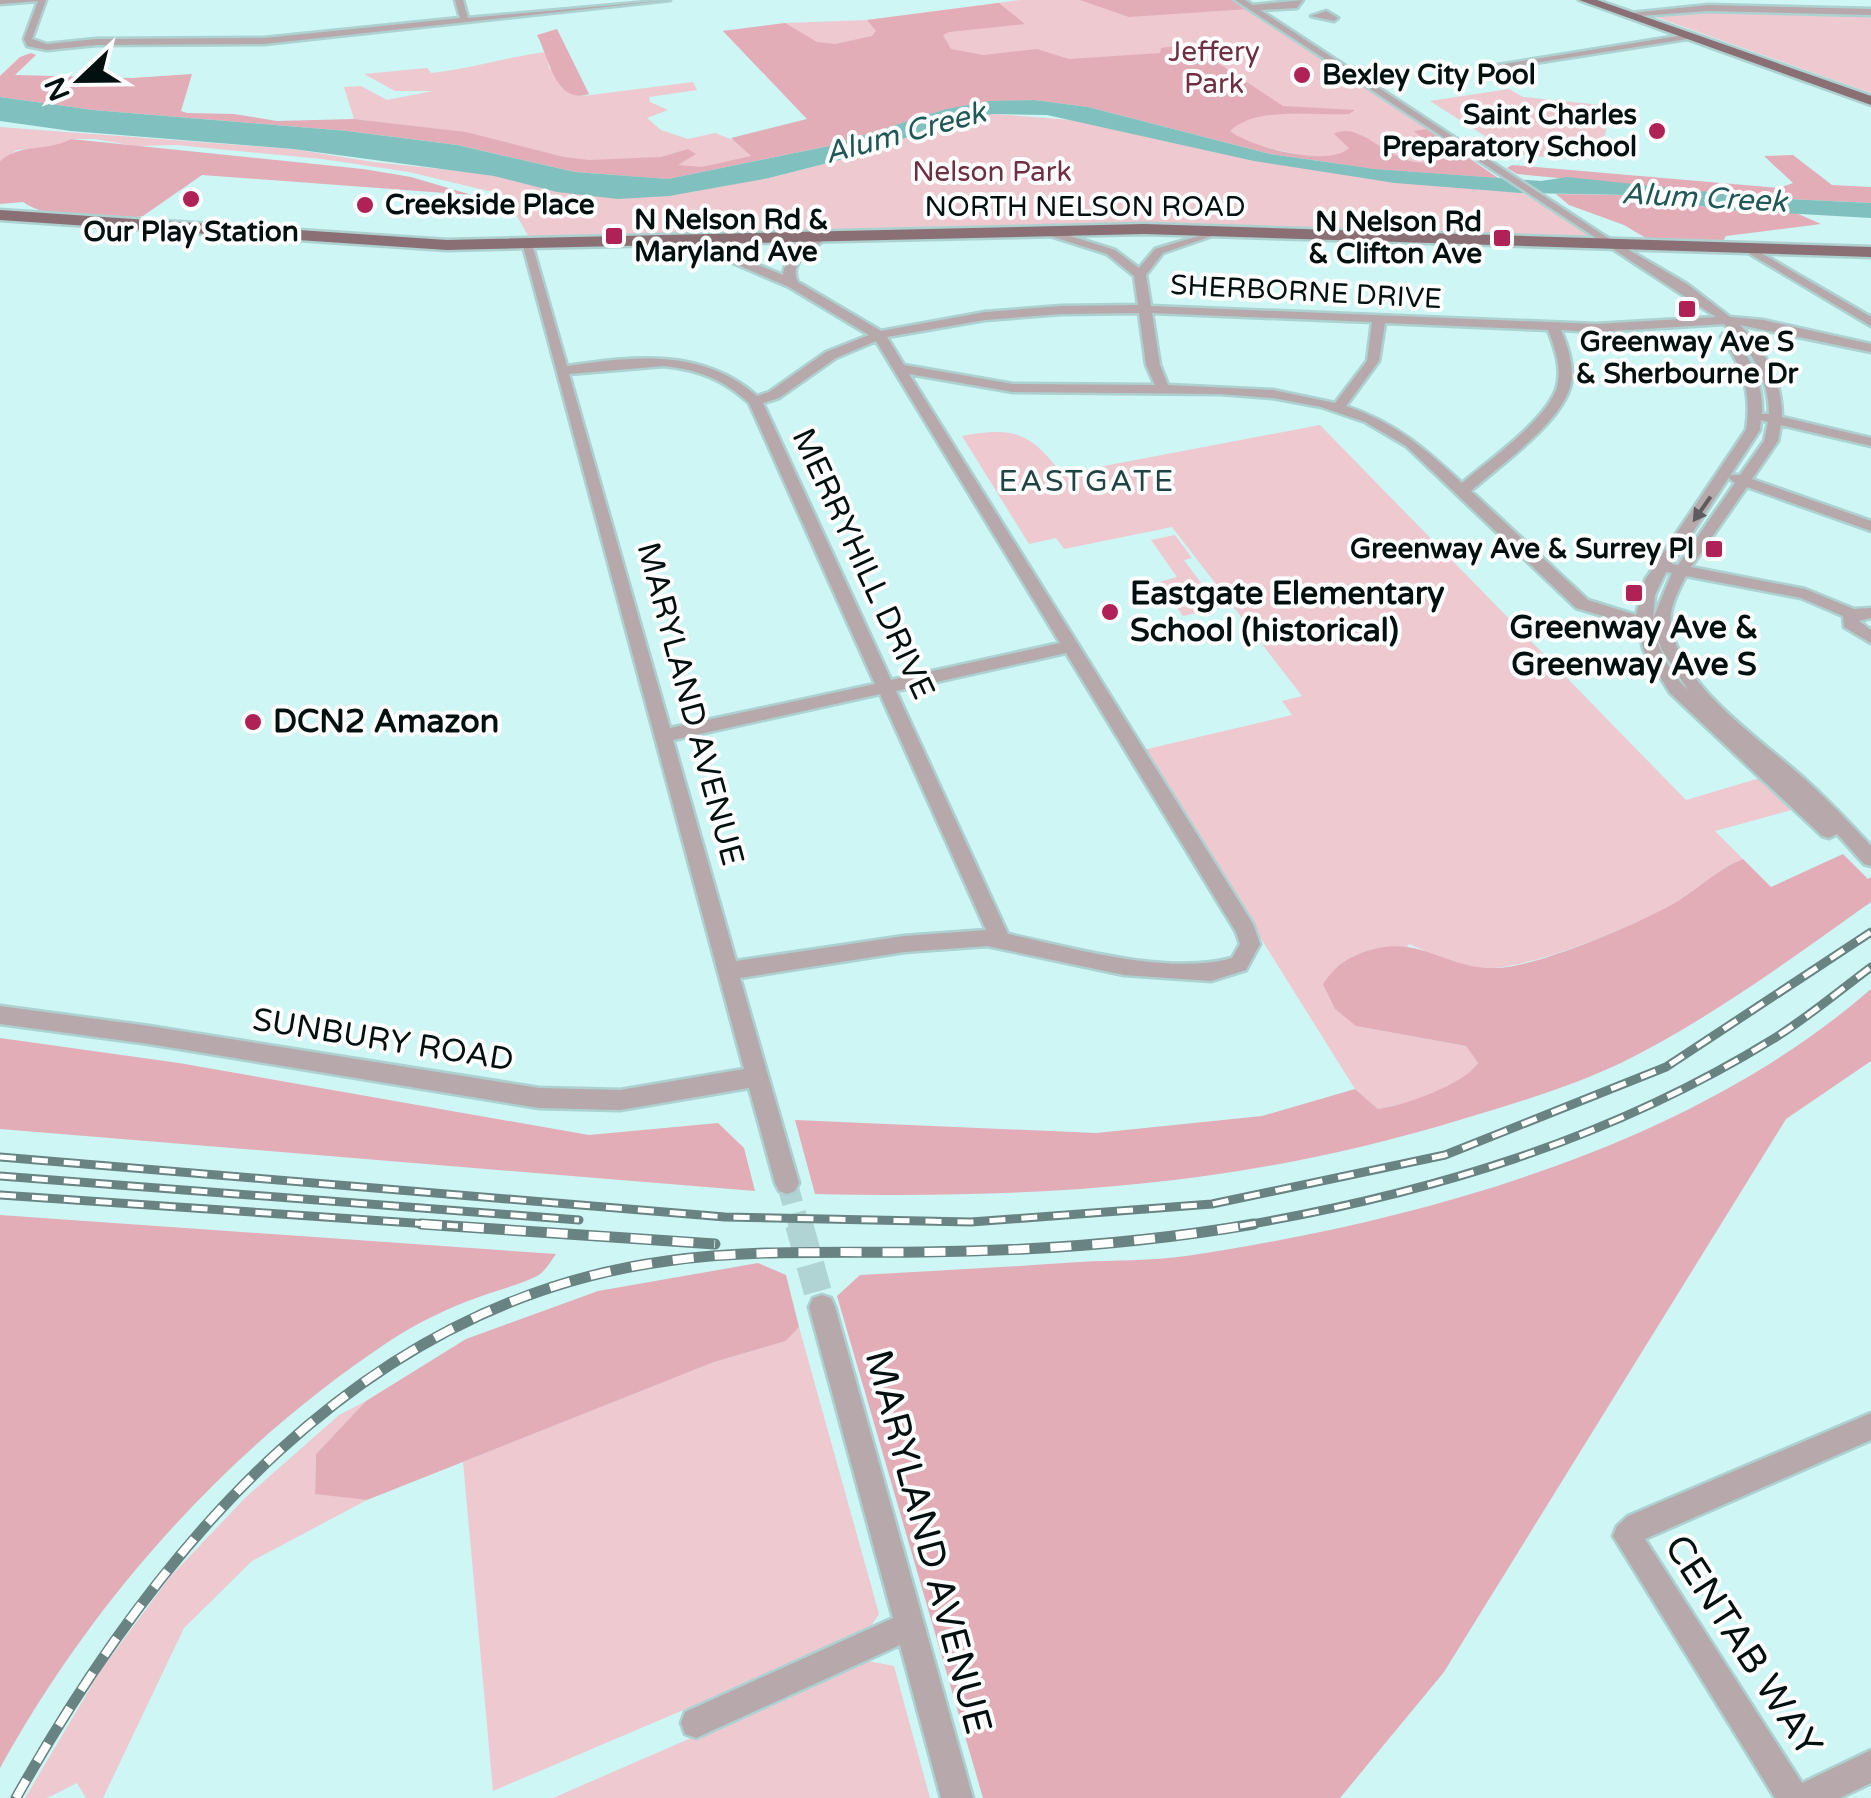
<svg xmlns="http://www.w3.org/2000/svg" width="1871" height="1798" font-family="'Varela Round',sans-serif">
	<rect width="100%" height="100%" fill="#cdf6f5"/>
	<!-- green -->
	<path fill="#eec9d0" d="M1020,0H1235L1300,41L1498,178L1600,240L1147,224L530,239L505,195L409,172L322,159L176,145L135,146L95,139H71L56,148L17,150L0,161V127L293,149L373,162L653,191L769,178L863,154L956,119L994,114L1085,121L1200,148L1340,164L1088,107L1034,100L668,179L628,177L454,131L354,119L344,87L361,86L387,100L433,91H395L364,74L427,68L431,73C470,69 506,57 546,52L549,68L583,96L693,82L697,90L649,97L650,102L668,110L647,118L661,130L688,139L715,133L733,140L807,119L723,31L785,23L867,20Z
		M1704,10L1871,14V93L1650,15Z
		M1509,89L1523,97L1602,105L1611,110L1600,156L1579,160L1513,154L1430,101Z
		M1320,425L1686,800L1760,778L1795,809L1715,831L1743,859C1718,869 1700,887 1678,901C1636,926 1514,978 1467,967C1447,962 1428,952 1409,944L1356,1026L1466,1046L1478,1063C1459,1088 1408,1104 1378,1109L1355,1089L1143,750L1292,715L1282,701L1302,696L1172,527L1064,549L1056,538L1029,544L962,436C1014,427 1029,431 1062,474Z
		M1175,535L1192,558L1184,560L1220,608L1183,616L1159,582L1177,577L1151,540Z
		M799,1327L879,1614L867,1632L493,1791L463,1462L714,1362L786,1341Z
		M366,1401L316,1454L315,1493L367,1500L252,1561L184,1628L103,1798H86L77,1783L47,1798H25L101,1670L170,1577L245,1498L339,1415Z
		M868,1661L894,1666L930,1798H553Z"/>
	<!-- forest -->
	<path fill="#e3adb8" d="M1080,0H1235L1249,9L1129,17Z
		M999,3L1025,24L949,32L943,35L951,49L983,55L1037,49L1069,59L1160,53L1161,48L1189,44L1283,106L1355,110L1349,114C1313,116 1256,106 1230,131C1250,147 1329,168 1349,148L1334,134C1365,117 1399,182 1443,157L1414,131L1426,129L1498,178L1375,169L1270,154L1088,107L1034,100L989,101L946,109L829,146L668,179L575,172L457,145L347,131L93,110L0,97V76L20,57L31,53L36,55L15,75L132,78L192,74L181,111L187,113L234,114L277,121L354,119L466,132L564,157L589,160L661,157L688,149L696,154L678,165L702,167L751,156L731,138L807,119L723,31L785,23L817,42L835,44L872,36L876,31L867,20Z
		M557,29L589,94C555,105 549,57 537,35Z
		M71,139L363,169L411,177L472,195L202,175L143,216L132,218C100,216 49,221 23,202L0,204V161C20,143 47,152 71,139Z
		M1793,155L1832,185L1871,187V203L1766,198L1517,174L1507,168L1512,165L1779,188L1793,183L1764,156Z
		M1556,194L1629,195L1727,210L1796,213L1821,224L1726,236L1721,244L1649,240L1624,225L1569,205Z
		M1843,854L1868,879L1871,877V902C1791,959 1711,1018 1623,1062C1573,1086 1519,1102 1466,1118C1246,1186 1044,1199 815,1194L795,1120L1096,1133L1262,1116L1355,1089L1378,1109C1405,1105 1463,1085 1478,1063L1466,1046L1356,1026L1335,1009L1323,984C1336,966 1343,960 1364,952C1421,932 1443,970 1498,968C1540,966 1641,923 1678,901C1700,887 1718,869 1743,859L1771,887Z
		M1871,989V1061L1786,1119L1444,1672L1340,1798H983L837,1296L860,1275C933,1271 1007,1267 1080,1262C1115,1260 1151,1261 1186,1256C1420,1221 1690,1147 1871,989Z
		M0,1038L179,1063L589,1135L718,1123L744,1148L755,1191L0,1129Z
		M0,1215L556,1254C551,1261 545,1272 537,1276C519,1285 498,1290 479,1297C450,1307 417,1323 391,1340C228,1448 94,1598 0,1768Z
		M758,1263L786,1275L799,1327L786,1341L714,1362L367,1500L315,1494L316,1454L366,1401L466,1339L598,1291Z"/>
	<!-- water -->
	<path fill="#80c0bf" d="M0,97L93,110L347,131L457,145L575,172L668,179L829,146L946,109L989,101L1034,100L1088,107L1270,154L1375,169L1541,181L1567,177L1766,198L1871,203V218L1727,210L1629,195L1521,193L1395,183L1254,161L1047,115L994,114L956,119L863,154L769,178L669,196L618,199L557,192L494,176L293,149L71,131L0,121Z"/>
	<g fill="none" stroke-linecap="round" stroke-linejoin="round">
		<!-- street-tunnel-far1 -->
		<path stroke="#afd4d3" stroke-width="21" stroke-dasharray="21 10" stroke-linecap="butt" d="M787,1183L799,1226"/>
		<!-- street-tunnel -->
		<path stroke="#afd4d3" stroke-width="28" stroke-dasharray="28 14" stroke-linecap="butt" d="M799,1224L822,1307"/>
		<defs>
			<path id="street" d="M0,0H46L32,39L47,44L96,39L264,38L460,18L455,0H463L468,18L670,0L264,44L96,45L47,50L27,46L24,39L38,1L0,4Z
				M1235,0H1245L1253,5L1303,0L1297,8L1260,10L1605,236L1687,284L1730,317L1763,320L1871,344V352L1740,325C1765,351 1782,379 1782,417L1871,438V446L1781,425L1778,441L1752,479L1871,521V531L1747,487L1691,567L1805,589L1854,609L1871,608V618L1859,621L1871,630V643L1844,627L1843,616L1801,598L1686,576C1678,591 1668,609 1671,627C1682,689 1762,740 1806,780C1829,801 1850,823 1871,846V866L1864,864L1837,834L1829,838L1822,836L1670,693L1644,651L1637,626L1576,608L1406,446L1365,422L1321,407L1273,398L1220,394L1013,392L909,374L1253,924L1260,944L1246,970L1211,981L1124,975L987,946L904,952L740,978L799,1183L795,1191L787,1194L779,1191L775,1183L749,1088L620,1110L539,1108L149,1044L0,1024V1006L149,1026L539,1088L620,1090L744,1069L522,242L532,244L567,366C633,356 703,348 757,396L769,392L826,352L869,335L789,287L684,242V238H692L783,275C784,258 807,236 825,235V239C811,251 788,262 798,282L881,331L985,312L1061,306L1138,305L1134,276L1107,254L1041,233L1039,231L1045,228L1115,250L1139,268L1155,249L1218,230V234L1163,253L1146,275L1151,306L1596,324L1716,317ZM1139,313L1146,365L1155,385L1013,384L904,365L887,337L985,320L1061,314ZM1152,313L1372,322L1367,361L1335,403L1273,390L1168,385L1160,365ZM1385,323L1548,330C1555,348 1563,370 1556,390C1543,423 1489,460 1462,483C1424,448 1396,423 1346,406L1379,361ZM1724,324C1750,349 1769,376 1769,414H1762C1763,382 1751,358 1731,334H1723L1721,337C1743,367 1752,393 1746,430L1645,580L1636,615L1588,600L1471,491C1499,466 1564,421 1571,383C1574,365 1568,347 1561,330L1596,332ZM876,341L1060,643L891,680L763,403L779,398L836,358ZM664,366C699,370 723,379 749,403L875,684L670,728L569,374ZM1761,420L1768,422L1764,441L1740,475H1731L1729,478L1735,483L1678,565L1672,564L1760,430ZM1666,572L1672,573L1653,619L1655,595ZM1654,629L1662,650L1688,690C1671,674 1659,652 1654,629ZM1066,653L1236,932L1240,944L1232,958C1168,976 1073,948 1008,934L896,691ZM880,694L986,930L904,936L736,961L673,740Z
				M1708,5L1871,9V15L1708,11L1626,17L1622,14Z
				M1326,11L1338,18L1334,21L1311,16Z
				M1690,34L1687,39L1497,69L1492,66Z
				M1749,246L1871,317V326L1745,251V247Z
				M822,1295L831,1298L835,1307L973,1798H941L900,1645L696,1738L685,1734L681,1723L685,1712L893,1618L809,1307L813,1298Z
				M1871,1413V1440L1645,1539L1802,1783L1871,1750V1783L1840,1798H1775L1613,1536L1617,1526L1628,1516Z"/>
			<path id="primary" d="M1579,0H1597L1871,96V105Z
				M0,210L447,240L1144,224L1871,247V257L1144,234L447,250L0,220Z"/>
		</defs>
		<!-- street casing -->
		<use href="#street" stroke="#add1d0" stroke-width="5"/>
		<!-- primary casing -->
		<use href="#primary" stroke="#add1d0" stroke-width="5"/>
		<!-- street -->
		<use href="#street" fill="#b7a8ab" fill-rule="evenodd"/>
		<!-- primary -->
		<use href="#primary" fill="#8a6f74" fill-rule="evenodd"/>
		<defs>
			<path id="rail-far1" d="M0,1157L725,1217L971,1222L1212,1204L1445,1155L1666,1067L1871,932
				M0,1176L579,1220
				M0,1195L458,1226
				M1240,1226C1428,1194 1609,1140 1773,1039C1807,1018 1839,991 1871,967"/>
			<path id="rail" d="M421,1224L715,1244
				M16,1798C158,1545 361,1302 667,1261C752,1249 838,1253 923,1252C1034,1251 1145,1243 1254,1224"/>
		</defs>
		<!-- rail-far1 casing -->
		<use href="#rail-far1" stroke="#688382" stroke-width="9"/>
		<!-- rail casing -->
		<use href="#rail" stroke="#688382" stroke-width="11"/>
		<!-- rail-far1 -->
		<use href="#rail-far1" stroke="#fff" stroke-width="5" stroke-dasharray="16" stroke-linecap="butt"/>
		<!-- rail -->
		<use href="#rail" stroke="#fff" stroke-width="8" stroke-dasharray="21" stroke-linecap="butt"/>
	</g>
	<!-- one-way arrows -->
	<defs><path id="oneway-solid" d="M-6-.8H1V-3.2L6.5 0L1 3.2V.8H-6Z" transform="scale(2.5)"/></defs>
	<use fill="#5d5c5e" href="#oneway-solid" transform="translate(1702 509) rotate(125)"/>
	<!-- markers -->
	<g fill="#b02156" stroke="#fff" stroke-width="4">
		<circle cx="1302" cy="75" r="10"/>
		<circle cx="1657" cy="131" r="10"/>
		<circle cx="191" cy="199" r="10"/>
		<circle cx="365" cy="205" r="10"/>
		<rect x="604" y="226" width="20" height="20" rx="5"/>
		<rect x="1492" y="228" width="20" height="20" rx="5"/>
		<rect x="1677" y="299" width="20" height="20" rx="5"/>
		<rect x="1704" y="539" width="20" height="20" rx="5"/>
		<rect x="1624" y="583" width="20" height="20" rx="5"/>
		<circle cx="1110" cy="612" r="10"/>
		<circle cx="253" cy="722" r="10"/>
	</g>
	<g text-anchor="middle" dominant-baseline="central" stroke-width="8" stroke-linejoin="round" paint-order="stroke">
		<!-- far-park labels -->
		<g font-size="28" fill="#702e41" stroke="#fff">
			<text x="1214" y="52">Jeffery<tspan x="1214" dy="32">Park</tspan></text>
			<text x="992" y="172">Nelson Park</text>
		</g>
		<!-- far-poi labels -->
		<g font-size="28" font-weight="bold" fill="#031010" stroke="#fff" text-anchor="start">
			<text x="1322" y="75">Bexley City Pool</text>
			<text x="1637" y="115" text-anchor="end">Saint Charles<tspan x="1637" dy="32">Preparatory School</tspan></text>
			<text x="385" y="205">Creekside Place</text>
			<text x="634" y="220">N Nelson Rd &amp;<tspan x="634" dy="32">Maryland Ave</tspan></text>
			<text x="1482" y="222" text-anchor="end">N Nelson Rd<tspan x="1482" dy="32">&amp; Clifton Ave</tspan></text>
			<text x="191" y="232" text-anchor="middle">Our Play Station</text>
			<text x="1687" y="342" text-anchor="middle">Greenway Ave S<tspan x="1687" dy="32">&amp; Sherbourne Dr</tspan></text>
			<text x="1694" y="549" text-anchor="end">Greenway Ave &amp; Surrey Pl</text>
		</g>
		<!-- far-street labels -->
		<g font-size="28" fill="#031010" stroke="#fff">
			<text x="1085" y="207">NORTH NELSON ROAD</text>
			<text transform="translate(1306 292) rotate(3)">SHERBORNE DRIVE</text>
		</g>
		<!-- far-water labels -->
		<g font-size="30" font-style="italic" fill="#205757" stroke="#fff">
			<text transform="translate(905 133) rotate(-15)">Alum Creek</text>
			<text transform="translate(1704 198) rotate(3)">Alum Creek</text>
		</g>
		<!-- far-neighbourhood labels -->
		<g font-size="30" letter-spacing="2.5" fill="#204443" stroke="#fff">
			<text x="1087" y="481">EASTGATE</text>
		</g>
		<!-- street labels -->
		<g font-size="32" fill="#031010" stroke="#fff">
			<text transform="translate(863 564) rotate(65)">MERRYHILL DRIVE</text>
			<text transform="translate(690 704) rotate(75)">MARYLAND AVENUE</text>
			<text transform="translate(383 1040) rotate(9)">SUNBURY ROAD</text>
		</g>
		<!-- poi labels -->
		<g font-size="32" font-weight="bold" fill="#031010" stroke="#fff" text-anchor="start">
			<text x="1130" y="594">Eastgate Elementary<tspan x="1130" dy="37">School (historical)</tspan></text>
			<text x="1634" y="628" text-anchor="middle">Greenway Ave &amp;<tspan x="1634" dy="37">Greenway Ave S</tspan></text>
			<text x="273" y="722">DCN2 Amazon</text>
		</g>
		<!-- near-street labels -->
		<g font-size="38" fill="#031010" stroke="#fff">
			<text transform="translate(928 1542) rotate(75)">MARYLAND AVENUE</text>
			<text transform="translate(1743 1646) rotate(57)">CENTAB WAY</text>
		</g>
	</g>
	<!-- north arrow -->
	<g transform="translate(80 80) rotate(248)" stroke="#ffffff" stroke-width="8" paint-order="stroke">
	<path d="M0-8L18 38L0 25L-18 38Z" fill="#031010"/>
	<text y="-15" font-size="28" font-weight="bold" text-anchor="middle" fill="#031010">N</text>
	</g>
</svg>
